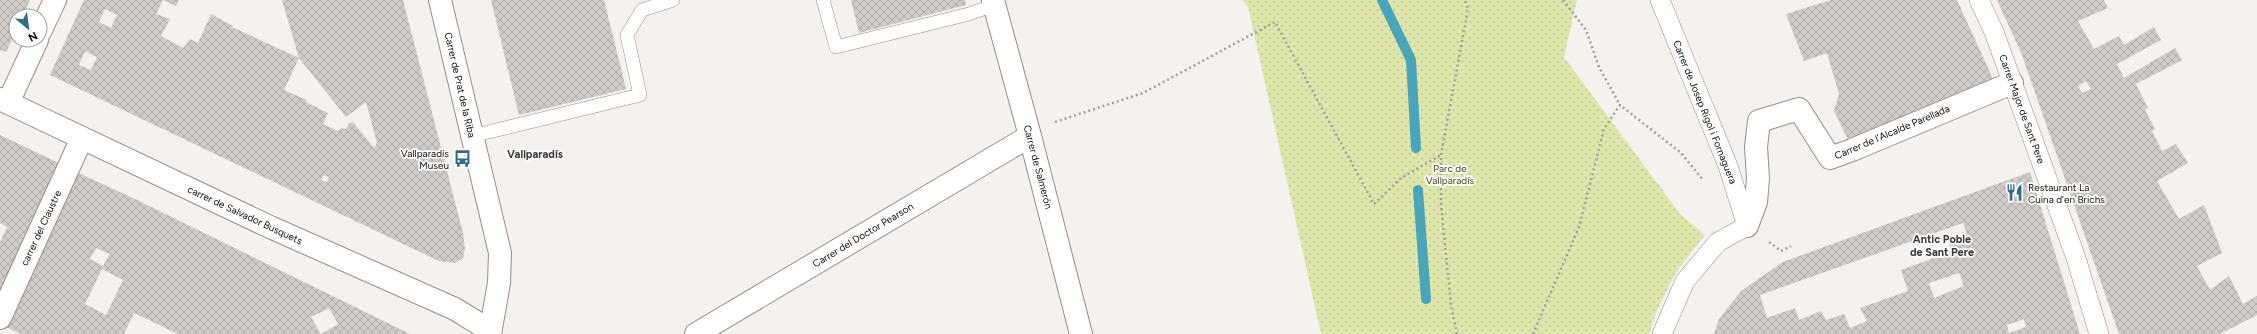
<svg xmlns="http://www.w3.org/2000/svg" width="2257" height="334" font-family="Figtree,sans-serif">
	<defs>
		<pattern id="park-dots" width="8" height="8" patternUnits="userSpaceOnUse"><rect width="8" height="8" fill="#dfe6ab"/><path d="M2 2h.1M6 6h.1" fill="none" stroke="#bec492" stroke-width="1.8" stroke-linecap="round"/></pattern>
		<pattern id="building-cross-hatch" width="8" height="8" patternUnits="userSpaceOnUse"><rect width="8" height="8" fill="#cecbc8"/><path d="M0 0l8 8M0 8l8-8" fill="none" stroke="#b0adaa"/></pattern>
	</defs>
	<rect width="100%" height="100%" fill="#f4f1ee"/>
	<!-- park -->
	<path fill="url(#park-dots)" d="M1242,0H1577L1564,57L1680,214L1705,235L1676,272L1657,310L1649,334H1321L1248,7Z"/>
	<g fill="none" stroke-linecap="round" stroke-linejoin="round">
		<!-- stream -->
		<path stroke="#4ba5b9" stroke-width="10" d="M1382,0L1411,60L1416,148
			M1418,190L1426,299"/>
	</g>
	<!-- building -->
	<path fill="url(#building-cross-hatch)" fill-rule="evenodd" d="M0,0H30L23,16H16V31L6,52L0,50Z
		M84,0H179L176,6L163,0L156,14L170,19L161,36L183,48L190,39L198,43L211,14L233,26L232,27L299,58L282,0H403L463,233L465,249L463,258L455,263L439,261L50,75ZM105,9L117,15L111,28L99,22ZM85,51L97,57L91,70L79,65ZM299,58L346,117L366,102L377,143L374,148L353,122L349,123L346,129L341,128L338,131L323,124L328,113L306,102L307,100L284,90ZM324,175L329,177L327,182L321,180Z
		M491,0H604L626,89L519,115Z
		M851,0H965L966,5L859,33Z
		M1831,0H1957L1994,81L1852,148L1834,111L1839,94L1827,53L1804,61L1786,14Z
		M1997,0H2104L2108,8L2078,21L2094,49L2119,36L2124,45L2154,27L2161,40L2117,64L2124,78L2175,48L2182,60L2136,84L2148,108L2145,110L2155,129L2152,131L2162,151L2176,144L2188,163L2157,181L2179,219L2204,205L2222,253L2197,266L2210,290L2229,276L2243,304L2257,296V315L2220,334H2119L2022,55ZM2086,81L2091,89L2082,93L2078,86Z
		M0,135L63,165L0,298V242L7,227L0,223Z
		M74,171L135,199L410,334H321L338,324L329,308L311,317L321,334H178L134,313L124,334H21L6,327ZM96,248L110,254L103,266L90,259ZM102,269L123,280L106,315L85,304Z
		M2030,172L2080,334H1714L1719,319L1741,291L1783,262ZM1963,223L1967,234L1947,240L1953,251L1901,270L1908,291L1860,308L1867,321L1850,328L1844,314L1826,320L1821,311L1799,320L1795,308L1767,318L1760,295ZM1959,273L1964,286L1934,298L1929,283ZM2024,319L2026,327L2009,333L2007,325Z"/>
	<g fill="none" stroke-linecap="round" stroke-linejoin="round">
		<defs>
			<path id="service" d="M823,0L836,47L969,14L994,5
				M472,136L640,95L627,35L642,10L673,0"/>
			<path id="pedestrian" d="M1660,0L1728,166L1747,226L1718,242L1685,281L1662,334
				M1979,0L1994,32L2076,258L2099,334"/>
			<path id="minor" d="M440,0L500,253L499,283L490,334
				M993,0L1030,136L1081,334
				M40,32L55,0
				M0,99L270,227L455,309L489,330
				M8,103L37,40
				M1747,226L1756,202L1758,178L1756,147L1759,121L1799,109L1830,158L1852,150L2012,83
				M0,318L82,138
				M696,334L1030,136"/>
		</defs>
		<!-- service casing -->
		<use href="#service" stroke="#928f8c" stroke-width="14"/>
		<!-- pedestrian casing -->
		<use href="#pedestrian" stroke="#928f8c" stroke-width="20"/>
		<!-- minor casing -->
		<use href="#minor" stroke="#928f8c" stroke-width="24"/>
		<!-- path -->
		<path stroke="#a29f9d" stroke-width="2.5" stroke-dasharray="2 3" stroke-linecap="butt" d="M1563,0L1586,30L1599,67L1620,105
			M1055,122L1143,93L1275,22L1374,204L1401,178L1441,155
			M1769,242L1781,251L1791,246
			M1457,334L1451,305L1441,204V155L1468,9L1465,0
			M1533,334L1579,227L1604,129L1620,105L1681,153L1703,180"/>
		<!-- service -->
		<use href="#service" stroke="#fff" stroke-width="13"/>
		<!-- pedestrian -->
		<use href="#pedestrian" stroke="#fff" stroke-width="19"/>
		<!-- minor -->
		<use href="#minor" stroke="#fff" stroke-width="22"/>
	</g>
	<!-- icons -->
	<defs>
		<symbol id="bus-bare" viewBox="-9 -9 18 18"><path d="M-5-6H5V4H4V6H2V4H-2V6H-4V4H-5ZM-3.5-4V0h7V-4ZM-3.5 1.2v1.5H-2V1.2ZM2 1.2v1.5H3.5V1.2Z" fill="#336c85" stroke="#fff" stroke-width="2.5" paint-order="stroke"/></symbol>
		<symbol id="restaurant-bare" viewBox="-9 -9 18 18"><path d="M-5-6h1v4h1v-4h1v4h1v-4h1v5L-1.5 .5V6h-2V.5L-5-1ZM5-6V6H3V1.5H1.5Q1.5-4 5-6Z" fill="#336c85" stroke="#fff" stroke-width="2.5" paint-order="stroke"/></symbol>
	</defs>
	<g fill-rule="evenodd">
		<use href="#bus-bare" x="450" y="146" width="25" height="25"/>
		<use href="#restaurant-bare" x="2002" y="180" width="25" height="25"/>
	</g>
	<g text-anchor="middle" dominant-baseline="central" stroke-width="3.5" stroke-linejoin="round" paint-order="stroke">
		<!-- street labels -->
		<g font-size="10" fill="#0d0b0b" stroke="#fff">
			<text transform="translate(460 85) rotate(77)">Carrer de Prat de la Riba</text>
			<text transform="translate(2022 109) rotate(70)">Carrer Major de Sant Pere</text>
			<text transform="translate(1705 112) rotate(68)">Carrer de Josep Rigol i Fornaguera</text>
			<text transform="translate(1892 132) rotate(-23)">Carrer de l'Alcalde Parellada</text>
			<text transform="translate(1038 167) rotate(75)">Carrer de Salmerón</text>
			<text transform="translate(245 215) rotate(25)">carrer de Salvador Busquets</text>
			<text transform="translate(41 228) rotate(-65)">carrer del Claustre</text>
			<text transform="translate(863 235) rotate(-31)">Carrer del Doctor Pearson</text>
		</g>
		<!-- poi labels -->
		<g font-size="10" fill="#0d0b0b" stroke="#fff" text-anchor="end">
			<text x="449" y="153">Vallparadís<tspan x="449" dy="12">Museu</tspan></text>
			<text x="2028" y="187" text-anchor="start">Restaurant La<tspan x="2028" dy="12">Cuina d’en Brichs</tspan></text>
		</g>
		<!-- park labels -->
		<g font-size="10" fill="#454916" stroke="#fff">
			<text x="1450" y="168">Parc de<tspan x="1450" dy="12">Vallparadís</tspan></text>
		</g>
		<!-- neighbourhood labels -->
		<g font-size="11" font-weight="bold" fill="#3b3836" stroke="#fff">
			<text x="535" y="154">Vallparadís</text>
			<text x="1942" y="239">Antic Poble<tspan x="1942" dy="13">de Sant Pere</tspan></text>
		</g>
	</g>
	<!-- north arrow -->
	<g transform="translate(28 28) rotate(151)"><circle r="19" fill="#ffffff" stroke="#9e9d9d"/>
	<path d="M0-3L7 15L0 10L-7 15Z" fill="#336c85"/>
	<text y="-6" font-size="11" font-weight="bold" text-anchor="middle" fill="#0d0b0b">N</text>
	</g>
</svg>
